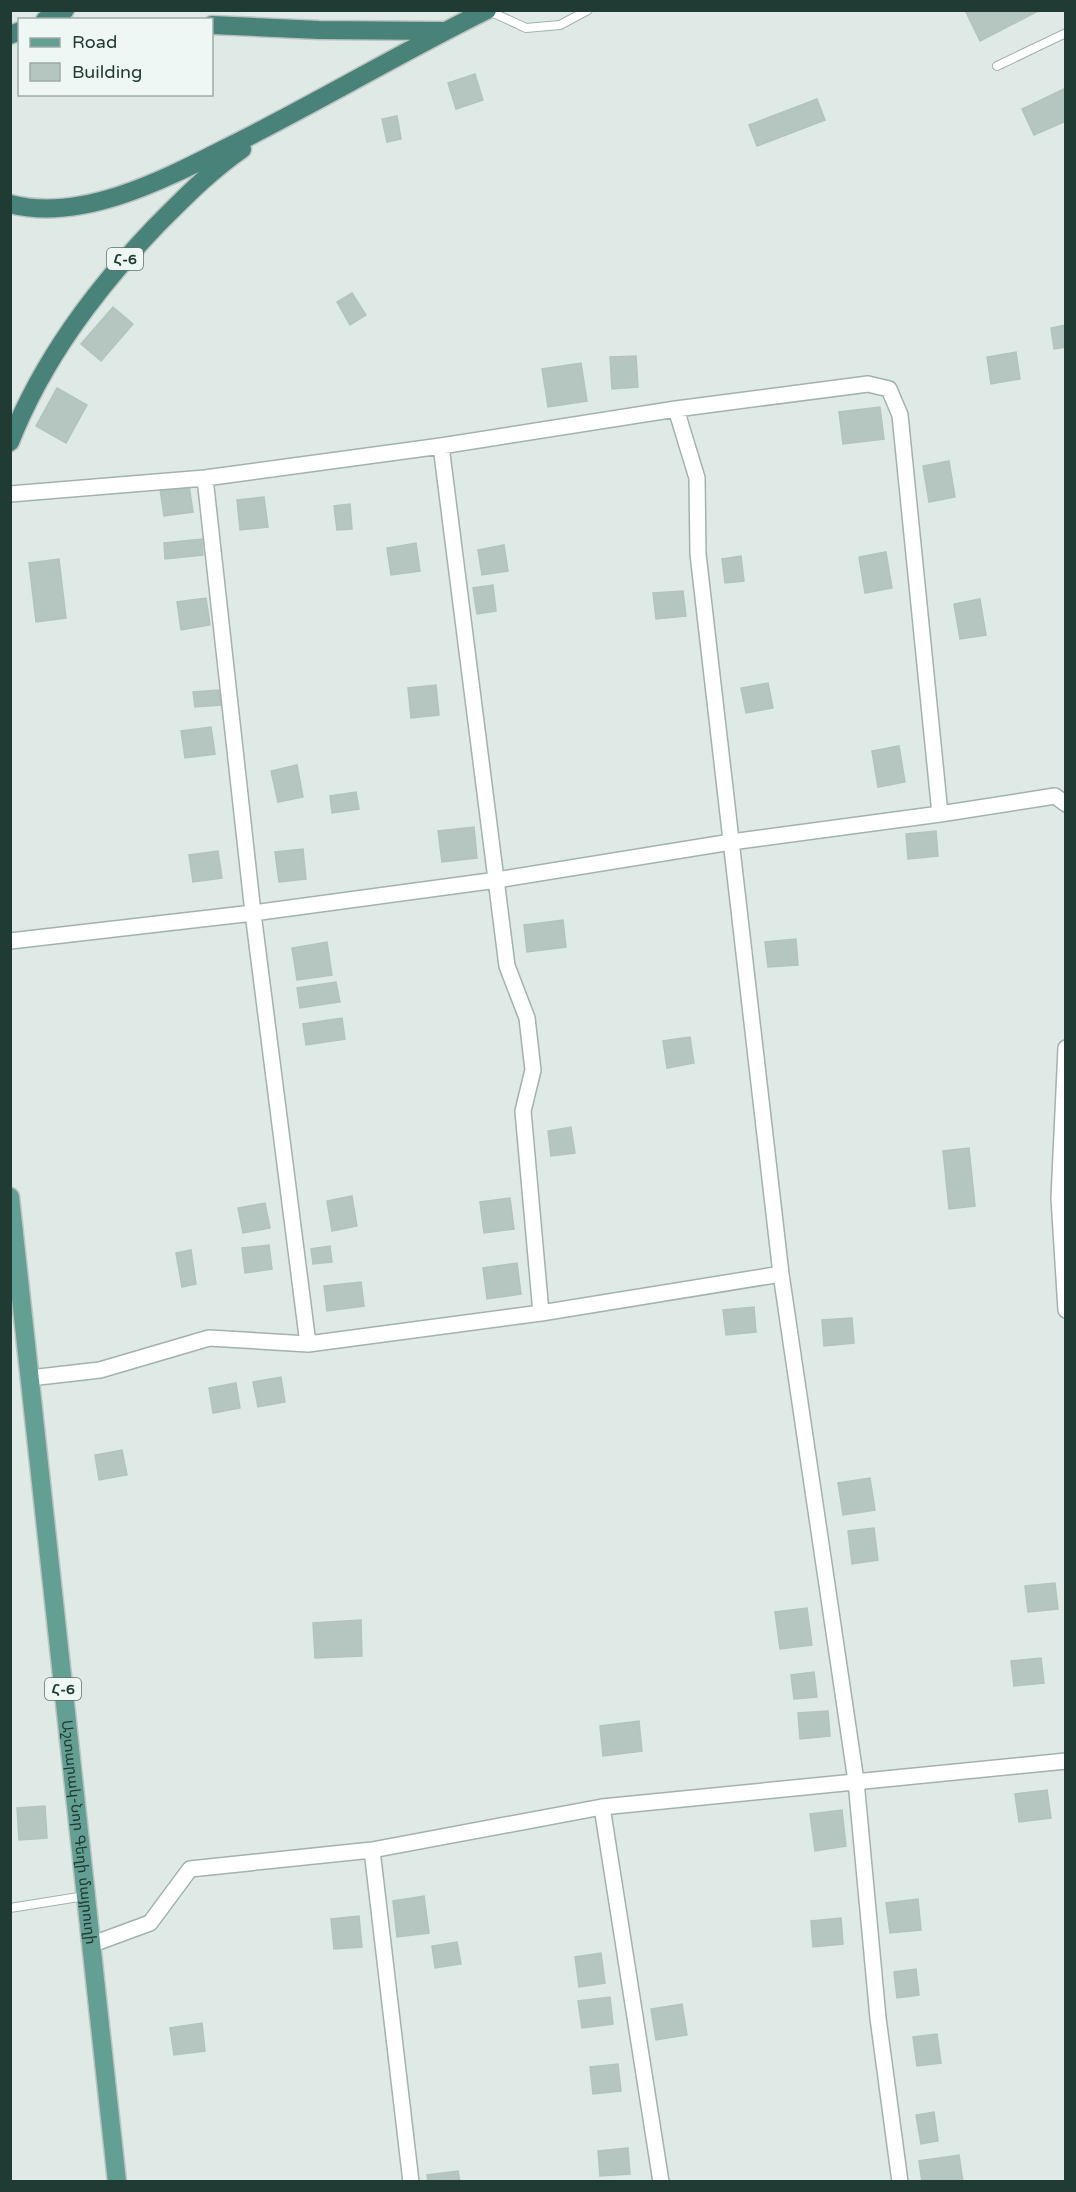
<svg xmlns="http://www.w3.org/2000/svg" width="1076" height="2192" font-family="'Varela Round','Noto Sans Armenian',sans-serif">
	<rect width="100%" height="100%" fill="#dfeae6"/>
	<!-- building -->
	<path fill="#b5c5bf" stroke="#b2c4bd" stroke-width="1.5" d="M965,10H1040L980,41Z
		M475,74L483,100L456,109L448,83Z
		M1066,88V121L1034,135L1022,109Z
		M817,99L825,120L757,146L749,125Z
		M397,116L401,139L387,142L382,119Z
		M352,293L366,315L350,325L337,302Z
		M113,307L133,324L101,361L81,344Z
		M1066,325V347L1054,349L1051,328Z
		M1016,352L1020,379L991,384L987,357Z
		M636,356L638,387L612,389L610,357Z
		M581,363L587,401L548,407L542,369Z
		M57,388L87,405L66,443L36,426Z
		M880,407L884,439L843,444L839,412Z
		M949,461L955,497L929,502L923,466Z
		M189,485L193,512L164,516L160,489Z
		M264,497L268,527L240,530L237,500Z
		M350,504L352,529L337,530L334,506Z
		M202,539L203,555L165,559L164,543Z
		M416,543L420,571L391,575L387,548Z
		M504,545L508,571L482,575L478,550Z
		M886,552L892,588L865,593L859,557Z
		M741,556L744,581L725,583L722,559Z
		M59,559L66,618L36,622L29,563Z
		M493,585L496,611L477,614L473,588Z
		M683,591L686,616L656,619L653,593Z
		M206,598L210,625L181,630L177,602Z
		M980,599L986,635L960,639L954,604Z
		M768,683L773,708L746,713L741,688Z
		M436,685L439,715L411,718L408,688Z
		M219,690L221,705L195,707L193,692Z
		M211,727L215,754L185,758L181,731Z
		M899,746L905,782L878,787L872,751Z
		M297,765L303,797L278,802L271,771Z
		M356,792L359,809L332,813L330,796Z
		M474,827L477,858L442,862L438,831Z
		M936,831L938,856L908,859L906,834Z
		M303,849L306,879L279,882L275,852Z
		M218,851L222,878L193,882L189,855Z
		M563,920L566,947L527,952L524,925Z
		M796,939L798,965L768,967L765,942Z
		M327,942L332,975L297,980L292,948Z
		M336,982L340,1002L300,1008L297,988Z
		M342,1018L345,1039L306,1045L303,1024Z
		M690,1037L694,1063L667,1068L663,1041Z
		M571,1127L575,1153L551,1156L548,1131Z
		M969,1148L975,1206L949,1209L943,1151Z
		M352,1196L357,1226L332,1231L327,1201Z
		M510,1198L514,1229L484,1233L480,1202Z
		M265,1203L270,1228L243,1233L238,1208Z
		M269,1245L272,1269L245,1273L242,1248Z
		M330,1246L332,1262L313,1264L311,1249Z
		M191,1250L196,1284L182,1287L176,1253Z
		M517,1263L521,1294L487,1299L483,1268Z
		M361,1282L364,1306L327,1311L324,1286Z
		M754,1307L756,1332L726,1335L723,1310Z
		M852,1318L854,1343L824,1346L822,1320Z
		M281,1377L285,1402L258,1407L253,1382Z
		M236,1383L240,1408L213,1413L209,1388Z
		M122,1450L127,1475L99,1480L95,1455Z
		M870,1478L875,1510L843,1515L838,1483Z
		M874,1528L878,1560L852,1564L848,1531Z
		M1055,1583L1058,1609L1028,1612L1025,1586Z
		M807,1608L812,1645L780,1649L775,1612Z
		M361,1620L362,1656L315,1658L313,1623Z
		M1041,1658L1044,1683L1014,1686L1011,1661Z
		M814,1672L817,1697L794,1699L791,1675Z
		M828,1711L830,1736L800,1739L798,1713Z
		M639,1721L642,1751L603,1756L600,1726Z
		M1047,1790L1051,1818L1019,1822L1015,1794Z
		M45,1806L47,1838L19,1840L17,1808Z
		M842,1810L846,1846L815,1851L810,1814Z
		M424,1896L429,1933L397,1937L393,1901Z
		M918,1899L921,1930L890,1933L886,1903Z
		M359,1916L362,1947L334,1949L331,1919Z
		M841,1918L843,1944L813,1947L811,1921Z
		M457,1942L461,1964L435,1968L432,1946Z
		M601,1953L605,1983L579,1987L575,1957Z
		M916,1969L919,1995L897,1998L894,1972Z
		M610,1997L613,2024L582,2028L578,2001Z
		M682,2004L687,2035L656,2040L651,2009Z
		M202,2023L205,2051L174,2055L170,2028Z
		M937,2034L941,2063L917,2066L913,2037Z
		M618,2064L621,2091L593,2094L590,2067Z
		M934,2112L938,2141L921,2144L916,2115Z
		M628,2148L630,2174L600,2176L598,2151Z
		M959,2155L963,2182H922L919,2161Z
		M458,2171L460,2182H428L427,2175Z"/>
	<g fill="none" stroke-linecap="round" stroke-linejoin="round">
		<defs>
			<path id="service" d="M487,10L526,28L560,25L588,10
				M997,66L1066,33
				M10,1908L85,1896"/>
			<path id="minor" d="M676,409L697,478L698,554L781,1274L856,1781L878,2018L900,2182
				M441,446L507,966L527,1018L533,1070L523,1111L541,1313
				M205,478L253,913L308,1344
				M10,494L205,478L441,446L676,409L868,384L889,389L900,415L940,814
				M10,941L253,913L497,880L731,842L940,814L1055,796L1066,804
				M1066,1048L1059,1198L1066,1310
				M30,1378L100,1370L209,1338L308,1344L541,1313L781,1274
				M602,1807L661,2182
				M372,1850L411,2182
				M90,1945L150,1923L190,1869L372,1850L602,1807L1066,1761"/>
			<g id="primary">
				<path id="s1" d="M10,1197L117,2182"/>
			</g>
			<path id="trunk" d="M45,20L65,10
				M212,25L319,30L444,31
				M10,35L20,31
				M10,204C87,224 176,173 242,140C325,98 404,51 487,10
				M10,442C43,359 95,290 156,226C183,199 210,171 242,149"/>
		</defs>
		<!-- service casing -->
		<use href="#service" stroke="#a2b2ad" stroke-width="10"/>
		<!-- minor casing -->
		<use href="#minor" stroke="#a2b2ad" stroke-width="18"/>
		<!-- primary casing -->
		<use href="#primary" stroke="#bcc4c2" stroke-width="21"/>
		<!-- trunk casing -->
		<use href="#trunk" stroke="#bcc4c2" stroke-width="21"/>
		<!-- service -->
		<use href="#service" stroke="#fff" stroke-width="8"/>
		<!-- minor -->
		<use href="#minor" stroke="#fff" stroke-width="15"/>
		<!-- primary -->
		<use href="#primary" stroke="#649f93" stroke-width="18"/>
		<!-- trunk -->
		<use href="#trunk" stroke="#488278" stroke-width="18"/>
	</g>
	<g text-anchor="middle" dominant-baseline="central" stroke-width="4.5" stroke-linejoin="round" paint-order="stroke">
		<!-- shield labels -->
		<g fill="#eff7f4" stroke="#5e736e" stroke-width="1.5">
			<rect x="107" y="248" width="36" height="22" rx="4.5"/>
			<rect x="45" y="1678" width="36" height="22" rx="4.5"/>
		</g>
		<g font-size="14" font-weight="bold" fill="#203a34">
			<text x="125" y="259">Հ-6</text>
			<text x="63" y="1689">Հ-6</text>
		</g>
		<!-- street labels -->
		<g font-size="15" fill="#203a34" stroke="#eff7f4">
			<text stroke="none"><textPath href="#s1" startOffset="639">Աշտարակ-Նոր Գեղի մայրուղի</textPath></text>
		</g>
	</g>
	<!-- border -->
	<rect width="1076" height="2192" fill="none" stroke="#203a34" stroke-width="24"/>
	<!-- legend -->
	<rect x="18" y="18" width="195" height="78" fill="#eff7f4" stroke="#9caba7" stroke-width="1.5"/>
	<rect x="30" y="38" width="30" height="9" fill="#649f93" stroke="#9caba7" stroke-width="1.5"/>
	<text x="72" y="48" font-size="18" fill="#203a34">Road</text>
	<rect x="30" y="63" width="30" height="18" fill="#b5c5bf" stroke="#9caba7" stroke-width="1.5"/>
	<text x="72" y="78" font-size="18" fill="#203a34">Building</text>
</svg>
